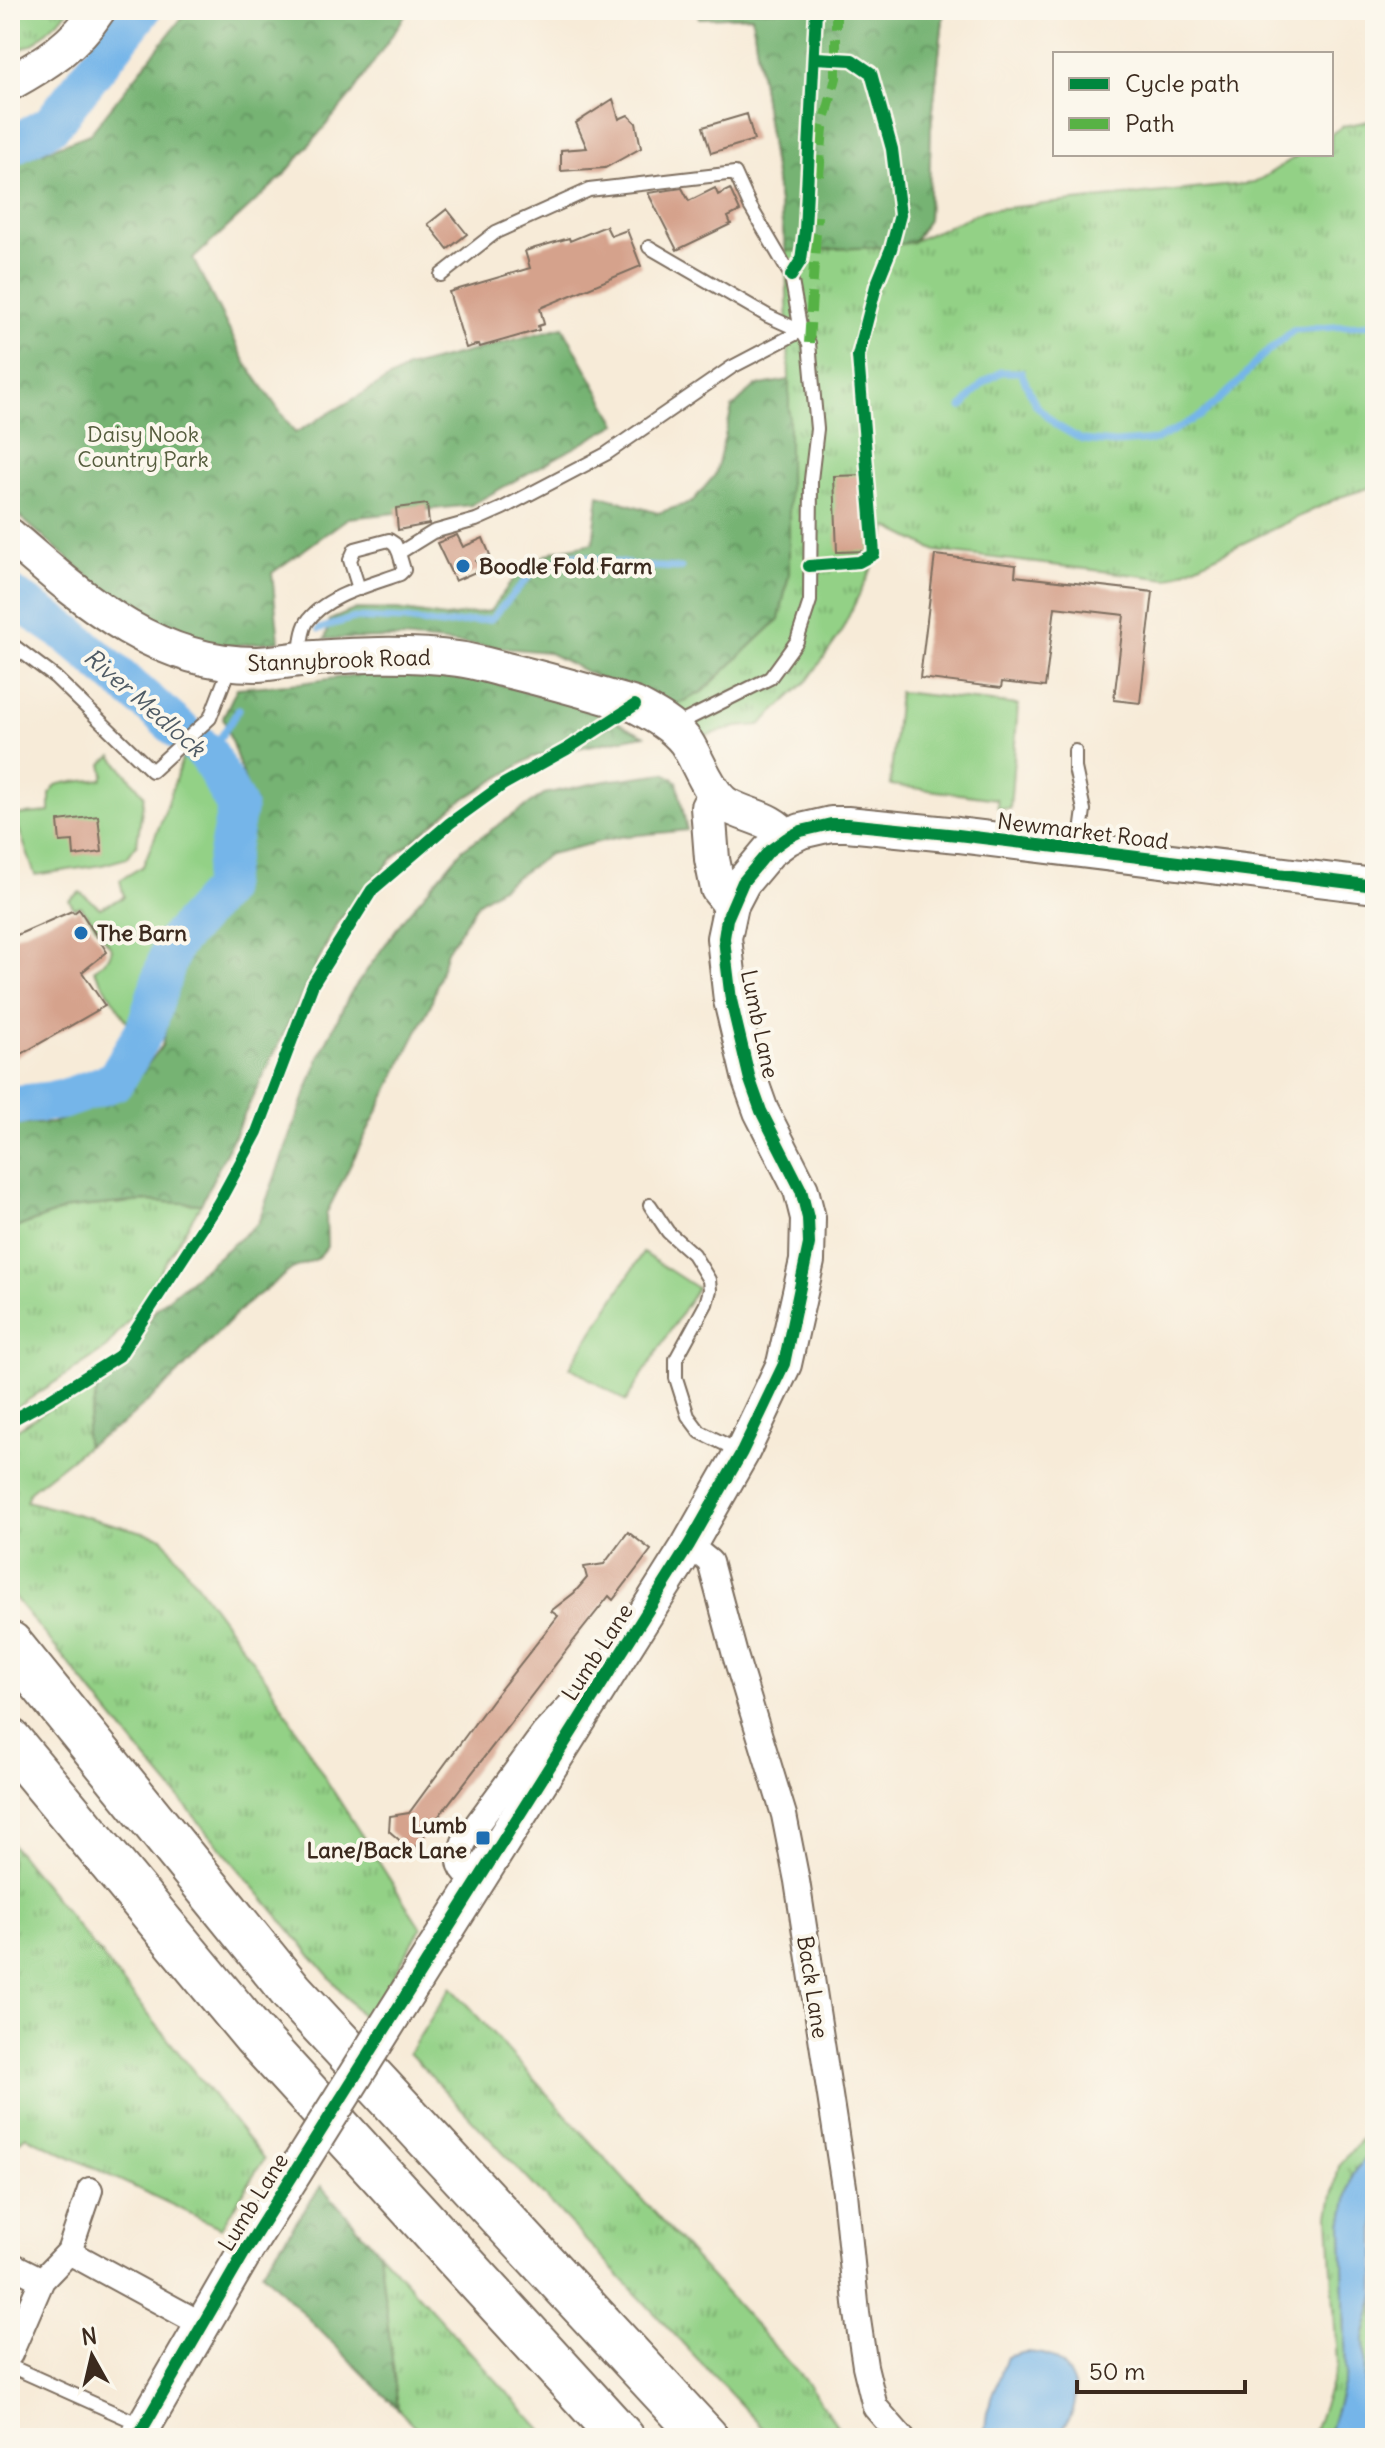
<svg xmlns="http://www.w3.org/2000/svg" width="1385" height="2448" font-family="Delius,sans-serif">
	<defs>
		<pattern id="grass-tufts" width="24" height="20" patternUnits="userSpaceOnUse" patternTransform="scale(2)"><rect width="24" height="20" fill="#93d186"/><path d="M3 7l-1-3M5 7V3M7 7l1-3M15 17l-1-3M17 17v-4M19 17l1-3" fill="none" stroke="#79aa6d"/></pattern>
		<pattern id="forest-crowns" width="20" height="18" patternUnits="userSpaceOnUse" patternTransform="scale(2)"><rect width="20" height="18" fill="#76b373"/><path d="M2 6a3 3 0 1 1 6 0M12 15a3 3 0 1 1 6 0" fill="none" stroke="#62925e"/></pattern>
	</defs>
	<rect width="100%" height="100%" fill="#fbf7ec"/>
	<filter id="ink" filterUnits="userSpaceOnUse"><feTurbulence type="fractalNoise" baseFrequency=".0125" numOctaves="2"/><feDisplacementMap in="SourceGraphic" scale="16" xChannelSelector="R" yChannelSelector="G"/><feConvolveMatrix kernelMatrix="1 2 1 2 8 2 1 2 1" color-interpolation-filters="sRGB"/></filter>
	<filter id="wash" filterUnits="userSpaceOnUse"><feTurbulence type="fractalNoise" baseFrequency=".006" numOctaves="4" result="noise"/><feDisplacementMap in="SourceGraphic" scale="32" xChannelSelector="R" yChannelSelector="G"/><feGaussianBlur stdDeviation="1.8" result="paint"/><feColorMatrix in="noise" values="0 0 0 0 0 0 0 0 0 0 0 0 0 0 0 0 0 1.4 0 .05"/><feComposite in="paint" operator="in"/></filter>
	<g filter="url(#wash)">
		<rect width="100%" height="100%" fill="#f7ebd8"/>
		<!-- grass -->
		<path fill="url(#grass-tufts)" stroke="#677e52" stroke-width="2" d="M10,10H70L33,44L10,54Z
			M698,10H944L931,128L928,220L914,241L985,210L1254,183L1300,154H1331V134L1343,126L1375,120V486L1340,497L1168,579L936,551L888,527L875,562L839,636L808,680L760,725L737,727L704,736L664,711L702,692L779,619L789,574V380L786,251L752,16L699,18Z
			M145,1201L201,1204L134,1314L105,1349L10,1412V1230L69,1208Z
			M102,1374L85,1435L87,1446L30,1491L26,1501L162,1537L267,1680L323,1775L421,1928L367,2022L148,1761L10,1592V1434Z
			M10,1842L264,2159L221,2228L26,2136L10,2149Z
			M451,1987L808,2384L845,2438H772L409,2053Z
			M1375,2122V2146L1352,2174L1342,2225L1346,2375L1328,2438H1312L1337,2365L1329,2215L1339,2166Z
			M379,2252L549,2438H426L398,2409Z
			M1375,2295V2438H1366L1364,2338Z"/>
		<!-- forest -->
		<path fill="url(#forest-crowns)" stroke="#586e48" stroke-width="2" d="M188,10H409L353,93L284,175L193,259L246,363L295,433L407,368L563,327L617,424L471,505L348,518L272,573L279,641L217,647L136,618L10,508V164L90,134Z
			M698,10H944L931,128L928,220L913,242L883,247L786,251L752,16L699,18Z
			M789,380V574L779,619L702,692L664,711L547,652L401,638L325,639L330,620L356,609L398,610L445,617L490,611L522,567L555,551L593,543L599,495L658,513L692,502L715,475L732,408L755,386Z
			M383,671L472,677L590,709L644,735L533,757L459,802L394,857L337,923L201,1204L145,1201L69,1208L10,1230V1125L52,1123L122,1097L162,1046L182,956L233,903L255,811L223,717L237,688L301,683Z
			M665,773L677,781L687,830L619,837L550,854L479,902L447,951L431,1004L326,1214L327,1247L317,1259L292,1269L243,1307L177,1375L124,1423L87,1446L85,1435L102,1374L123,1357L157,1308L258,1223L320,1055L350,994L404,918L463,849L544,794L605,781Z
			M321,2186L379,2252L398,2409L262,2272Z"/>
		<!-- garden -->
		<path fill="#93d186" stroke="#677e52" stroke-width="2" d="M618,10H691V11L620,22Z
			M899,692L1018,705L1010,809L998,808L997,799L890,785Z
			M191,746L208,772L225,818L216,860L209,881L187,907L160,957L137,1030L126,1020L94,970L109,957L112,949L81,906L74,908L69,900L80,892L100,908L124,897L120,880L143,866L163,817L184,753Z
			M112,756L144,795L137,844L127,858L102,865L35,875L14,815L50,812V794L56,785C72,780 86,782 102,779L104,774L102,764Z
			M643,1253L697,1288L626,1401L570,1367Z"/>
		<!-- water -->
		<path fill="#74b5e9" stroke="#587084" stroke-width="2" d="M1375,2146V2295L1364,2338L1366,2438H1328L1346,2375L1342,2225L1352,2174Z
			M1026,2352C1033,2353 1044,2353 1051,2357C1085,2379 1081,2413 1054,2438H984L987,2412L1007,2357Z"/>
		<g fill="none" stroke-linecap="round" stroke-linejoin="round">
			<!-- stream -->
			<path stroke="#74b5e9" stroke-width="7" d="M962,407L983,383L1001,372H1021L1035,404L1056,425L1082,440L1115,443L1156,440L1202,415L1237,384L1260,358L1294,330L1375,324
				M319,629L354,618L405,620L442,625L491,619L535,570L574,555L639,566L681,568
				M209,755L239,709"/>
			<!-- river -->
			<path stroke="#74b5e9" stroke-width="40" d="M10,146L51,125L141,10
				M10,595L67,633L209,755L237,808L221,891L172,946L146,1028L115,1081L61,1100L10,1106"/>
		</g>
		<g id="blocks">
			<!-- building -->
			<path fill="#d5a28c" d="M613,99L619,119L628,115L636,123L641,148L605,168L561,171V150L587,148L576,123Z
				M747,114L754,140L711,153L703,127Z
				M682,188L689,201L715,188L718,195L730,189L740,211L728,217L731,224L677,250L648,193Z
				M447,209L467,234L448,249L428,224Z
				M606,226L611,236L627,230L641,266L540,308L544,324L538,326L539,330L480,347L479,344L466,348L449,292L530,268L525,251L569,238L570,241Z
				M866,475L869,551L837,552L834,476Z
				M427,504L429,524L398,530L396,508Z
				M457,535L463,547L483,538L490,555L476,561L480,570L455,581L437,543Z
				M935,555L1016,565L1015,576L1153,592L1140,703L1114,700L1124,615L1055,607L1045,687L1002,682L1001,688L920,678Z
				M98,816L102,852L74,856L73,841L60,842L58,821Z
				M79,909L107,952L82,972L105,1006L16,1057L10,1046V938L72,911L74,913Z
				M628,1532L651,1550L613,1600L609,1596L578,1635L412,1851L389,1831L390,1816L409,1813L492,1700L558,1616L551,1611L574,1593L587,1578L584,1567L604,1564Z"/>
		</g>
	</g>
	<g filter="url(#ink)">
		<use href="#blocks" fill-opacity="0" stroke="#7d6e5f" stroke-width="2"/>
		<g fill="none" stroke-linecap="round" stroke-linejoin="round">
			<defs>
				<path id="lane" d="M649,247L768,316L801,331
					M441,275L496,232L589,190L735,173L750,206L791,276L801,331L809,343L817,429L811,480L810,601L797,641L770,678L674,726
					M359,589L350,560L355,549L389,540L395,544L399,553
					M10,643L55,677L152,771L210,718L230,666
					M300,658C301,647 301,632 307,622C324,596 373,584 400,574L404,570L399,553L433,532L476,520L503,508L606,454L732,367L801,331
					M1075,751V768L1084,810L1079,848
					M650,1205L668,1232L693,1254L709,1280L710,1290L706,1304L676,1359V1378L688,1416L700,1432L739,1451
					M10,2366L142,2425"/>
				<path id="street" d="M689,1545L710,1562L735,1655L784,1815L797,1881L845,2193L857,2313L865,2366L875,2407L902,2438
					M477,1881C459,1870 456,1862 464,1842L543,1734L570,1705L589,1701
					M90,2190L69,2252L203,2325
					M10,2264L42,2280L69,2252
					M10,2354L42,2280"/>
				<path id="secondary" d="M10,83C45,64 76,44 98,10
					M10,536C83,599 155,665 258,664C272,663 286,661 300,659C352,655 407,652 458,659C474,661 490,666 506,670C549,680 592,693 635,705C654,715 673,725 686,742C698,760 709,795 727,805C749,818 770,816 787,838
					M716,795L708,807L712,859L718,889L731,905
					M434,1950L689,1545L742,1452L784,1364L807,1261L808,1218L801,1190L761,1111L750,1080L731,1000L724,938L731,905L743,882L769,851L787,838L801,831L831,824H847L958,835L1375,886
					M137,2438L247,2248"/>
				<path id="highway" d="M10,1644L292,1992L706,2438
					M10,1741L254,2035L622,2438"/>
			</defs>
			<!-- lane casing -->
			<use href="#lane" stroke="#7d6e5f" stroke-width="16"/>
			<!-- street casing -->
			<use href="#street" stroke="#7d6e5f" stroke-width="28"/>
			<!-- secondary casing -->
			<use href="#secondary" stroke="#7d6e5f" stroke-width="38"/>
			<!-- highway casing -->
			<use href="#highway" stroke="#7d6e5f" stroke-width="48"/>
			<!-- lane -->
			<use href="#lane" stroke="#fff" stroke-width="12"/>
			<!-- street -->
			<use href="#street" stroke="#fff" stroke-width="24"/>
			<!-- secondary -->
			<use href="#secondary" stroke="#fff" stroke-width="34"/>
			<!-- highway -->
			<use href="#highway" stroke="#fff" stroke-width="44"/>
			<defs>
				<path id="secondary-bridge" d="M247,2248L434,1950"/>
			</defs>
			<!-- secondary-bridge casing -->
			<use href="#secondary-bridge" stroke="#7d6e5f" stroke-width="38" stroke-linecap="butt"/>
			<!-- secondary-bridge -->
			<use href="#secondary-bridge" stroke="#fff" stroke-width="34"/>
			<!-- quiet -->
			<path stroke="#57b245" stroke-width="10" stroke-dasharray="20 10" stroke-linecap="butt" d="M819,176L823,128L836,78V10
				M809,343L817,216"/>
			<defs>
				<path id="cycleway" d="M791,276L801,260L805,230L816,10
					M809,566L859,562L874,554L858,356L876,286L891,249L900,215L892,149L871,73L852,60L815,58
					M10,1421L50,1399L119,1356L218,1204L257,1132L313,984L372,890L450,823L504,784L567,749L635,705
					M137,2438L247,2248L689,1545L742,1452L784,1364L809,1244L808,1218L801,1190L761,1111L750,1080L731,1000L727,967L724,938L727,919L743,882L769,851L787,838L801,831L831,824H847L958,835L1375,886"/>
			</defs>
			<!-- cycleway casing -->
			<use href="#cycleway" stroke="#fbf7ec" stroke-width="17"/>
			<!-- cycleway -->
			<use href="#cycleway" stroke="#00873e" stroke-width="12"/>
		</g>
	</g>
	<!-- markers -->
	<g fill="#1f6fb2" stroke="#fbf7ec" stroke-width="3">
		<circle cx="463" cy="566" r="8"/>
		<circle cx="81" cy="933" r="8"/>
		<rect x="475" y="1830" width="16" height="16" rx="4"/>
	</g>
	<g text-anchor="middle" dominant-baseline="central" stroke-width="8" stroke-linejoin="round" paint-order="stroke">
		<!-- park labels -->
		<g font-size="22" fill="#555c3d" stroke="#fbf7ec">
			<text x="143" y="434">Daisy Nook<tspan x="143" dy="25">Country Park</tspan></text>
		</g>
		<!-- poi labels -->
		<g font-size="22" font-weight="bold" fill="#3b2a1e" stroke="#fbf7ec" text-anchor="start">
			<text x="479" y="566">Boodle Fold Farm</text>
			<text x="97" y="933">The Barn</text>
			<text x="467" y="1825" text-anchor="end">Lumb<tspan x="467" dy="25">Lane/Back Lane</tspan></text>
		</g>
		<!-- street labels -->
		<g font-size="22" fill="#3b2a1e" stroke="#fbf7ec">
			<text transform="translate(339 660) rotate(-2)">Stannybrook Road</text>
			<text transform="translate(1083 831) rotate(7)">Newmarket Road</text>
			<text transform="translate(760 1024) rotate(78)">Lumb Lane</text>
			<text transform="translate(597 1652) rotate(-57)">Lumb Lane</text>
			<text transform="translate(813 1987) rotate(81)">Back Lane</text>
			<text transform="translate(253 2202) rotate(-58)">Lumb Lane</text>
		</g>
		<!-- water labels -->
		<g font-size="24" font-style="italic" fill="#4f5b65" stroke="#fbf7ec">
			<text transform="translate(145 702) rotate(41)">River Medlock</text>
		</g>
	</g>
	<!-- margin -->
	<rect width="1385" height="2448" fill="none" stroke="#fbf7ec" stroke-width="40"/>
	<!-- legend -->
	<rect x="1053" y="52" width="280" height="104" fill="#fbf7ec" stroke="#aea59a" stroke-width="2"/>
	<rect x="1069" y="78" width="40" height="12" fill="#00873e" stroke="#aea59a" stroke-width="2"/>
	<text x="1125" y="92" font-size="24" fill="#3b2a1e">Cycle path</text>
	<rect x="1069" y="118" width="40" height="12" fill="#57b245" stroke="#aea59a" stroke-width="2"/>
	<text x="1125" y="132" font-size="24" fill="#3b2a1e">Path</text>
	<!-- north arrow -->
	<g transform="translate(92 2356) rotate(352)" stroke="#fbf7ec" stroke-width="6" paint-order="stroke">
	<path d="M0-6L14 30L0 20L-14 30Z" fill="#3b2a1e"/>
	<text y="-12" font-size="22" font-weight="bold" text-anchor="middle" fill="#3b2a1e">N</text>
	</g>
	<!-- scale -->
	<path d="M1077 2380v12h168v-12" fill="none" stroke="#3b2a1e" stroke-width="4"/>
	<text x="1089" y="2380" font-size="24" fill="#3b2a1e" stroke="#fbf7ec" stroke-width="6" paint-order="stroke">50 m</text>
</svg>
